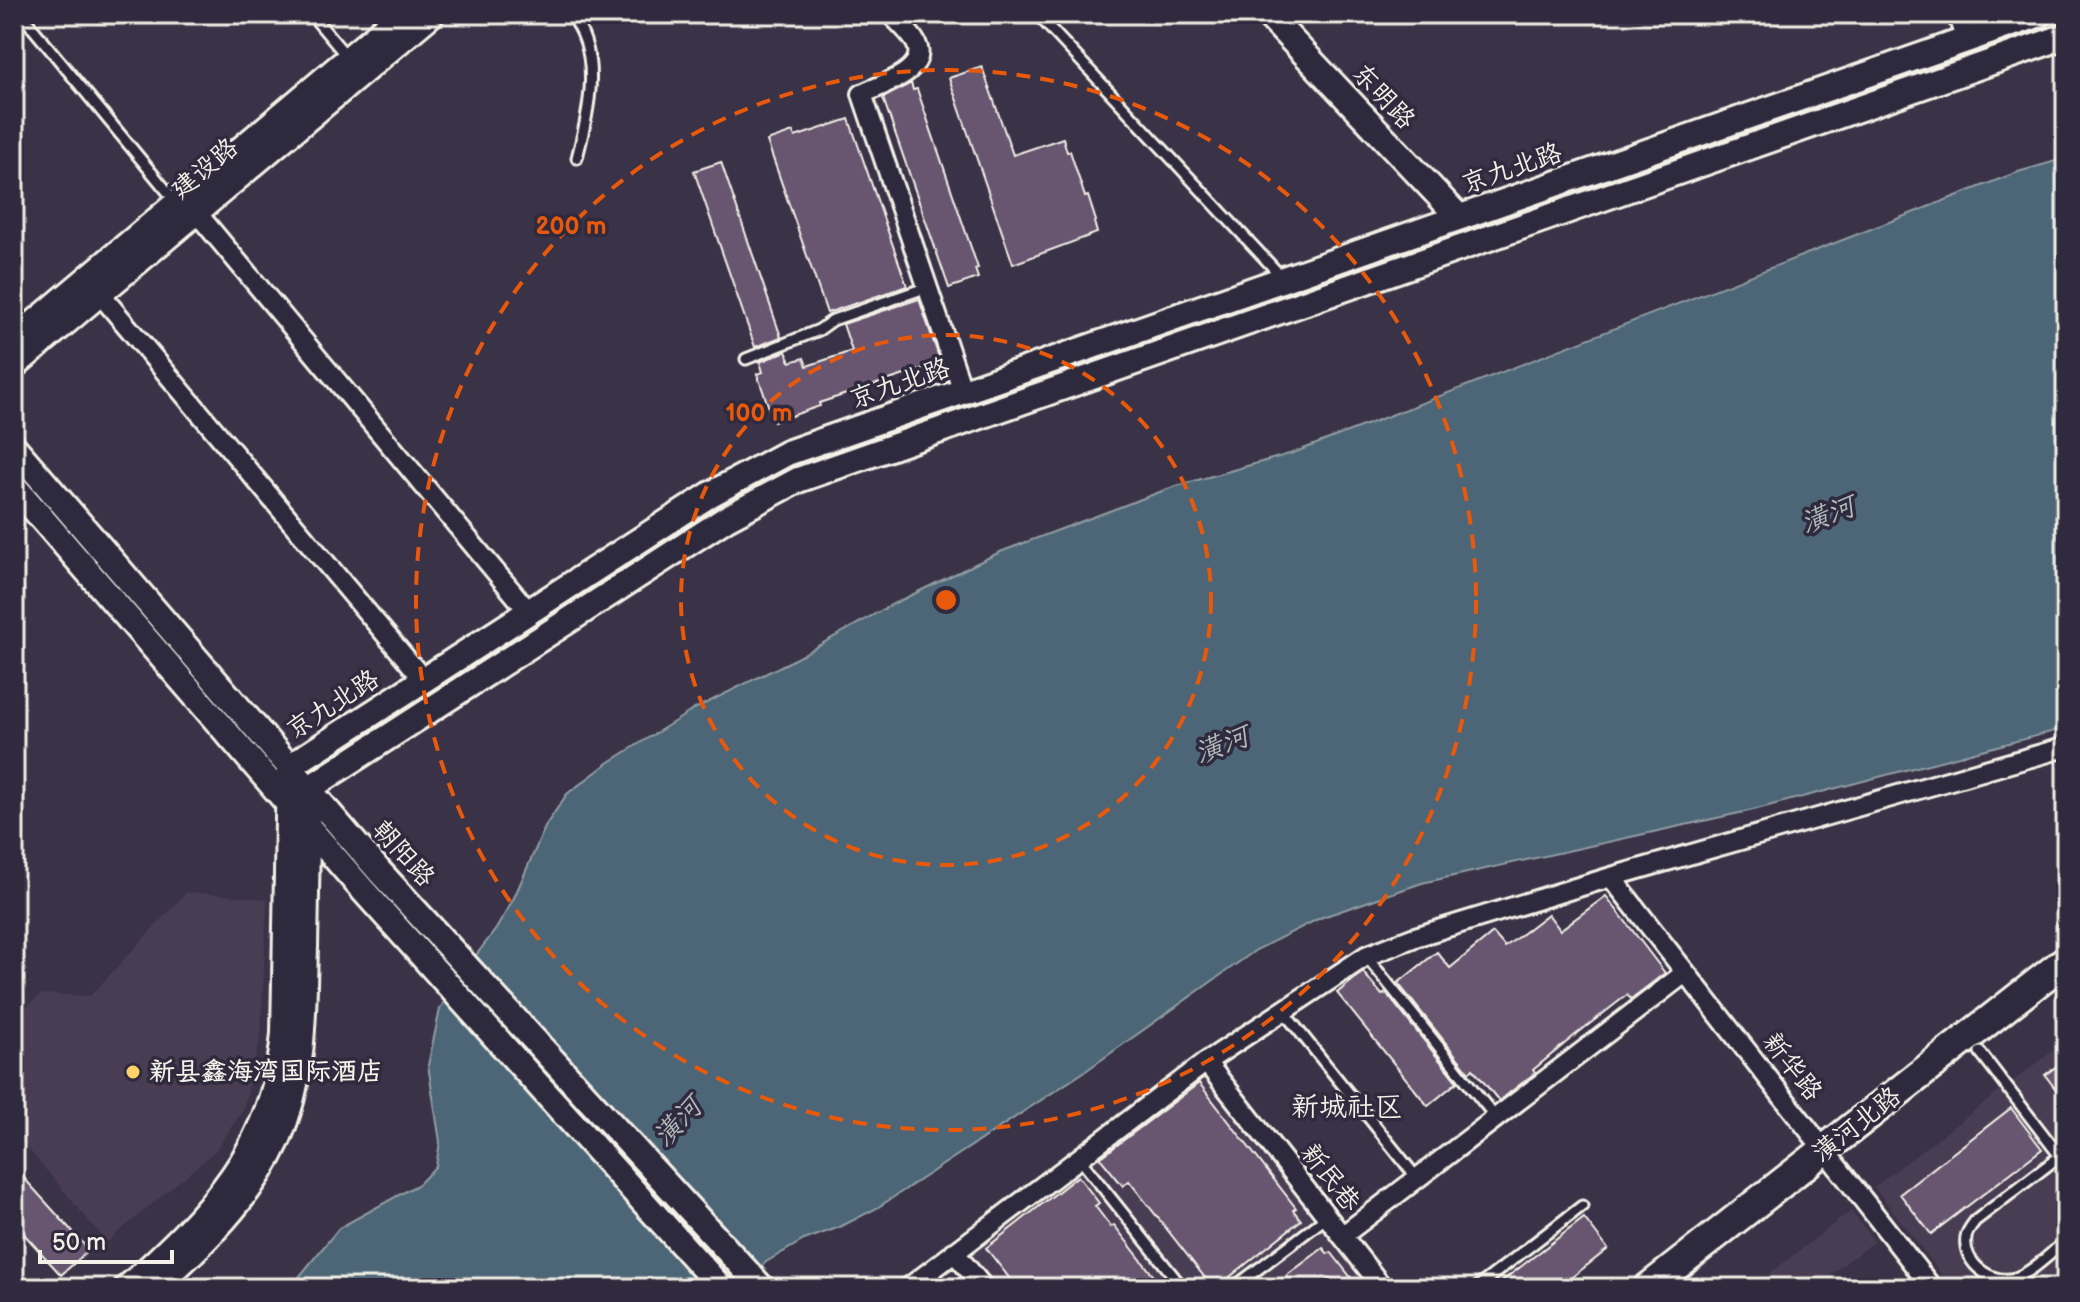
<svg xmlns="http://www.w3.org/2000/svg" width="2080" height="1302" font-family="'Balsamiq Sans','LXGW WenKai TC',sans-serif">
	<rect width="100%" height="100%" fill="#3a3347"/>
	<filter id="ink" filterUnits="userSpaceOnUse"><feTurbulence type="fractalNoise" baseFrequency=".0125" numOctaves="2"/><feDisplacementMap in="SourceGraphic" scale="16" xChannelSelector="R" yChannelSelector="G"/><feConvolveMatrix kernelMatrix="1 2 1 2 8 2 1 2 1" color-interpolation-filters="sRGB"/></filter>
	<g filter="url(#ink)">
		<!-- built -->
		<path fill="#483e53" d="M187,892L267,899L261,1035L243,1110L215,1151L107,1242L14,1132V1017L42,994L90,996Z
			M2066,1041V1288H1952L1874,1187Z
			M1206,1070L1372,1288H998L969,1253Z
			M1851,1211L1874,1241L1830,1275L1839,1288H1751Z"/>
		<!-- water -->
		<path fill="#4d6677" stroke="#909ea4" stroke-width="2" d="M2066,158V728L1753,810L1422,883L1320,918L1256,950L1087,1070L877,1208L840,1227L804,1240L766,1262L740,1288H290L339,1228L419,1184L436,1166L440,1142L428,1065L440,1009L451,988L496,929L513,900L546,825L567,794L608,763L696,708L789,662L893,604L1000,552L1173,487L1293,453L2018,172Z"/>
		<!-- building -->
		<path fill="#675670" stroke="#f4f1e8" stroke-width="2" d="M982,67L1013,155L1063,138L1067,152L1070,151L1085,197L1088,196L1096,221L1094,222L1097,233L1013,264L949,78Z
			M911,83L913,90L917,89L978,268L975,269L978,278L949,288L883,98Z
			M849,119L907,286L827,313L767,141L793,132L795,137Z
			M721,162L781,337L755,347L694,171Z
			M919,299L941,363L819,403L820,406L774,422L757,374L763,372L760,362L786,351L790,362L804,358L807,366L852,351L843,324Z
			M1606,896L1665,973L1631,999L1627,995L1574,1036L1533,1070L1535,1073L1499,1101L1473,1069L1469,1072L1398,983L1437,952L1450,968L1493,933L1505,947L1548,914L1560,930Z
			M1363,972L1382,995L1386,993L1457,1082L1428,1106L1337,993Z
			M2066,1059V1103L2045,1075Z
			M1199,1083L1296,1208L1293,1210L1301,1220L1216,1288H1213L1129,1181L1123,1186L1100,1158Z
			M2011,1108L2042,1149L1931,1234L1900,1194Z
			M14,1167L89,1250L61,1275L14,1223Z
			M1078,1176L1099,1203L1095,1206L1111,1227L1114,1225L1163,1288H1017L986,1248Z
			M1584,1218L1608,1249L1558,1288H1493Z
			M1323,1248L1328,1254L1331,1252L1359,1288H1337L1330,1278L1317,1288H1296L1286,1276Z"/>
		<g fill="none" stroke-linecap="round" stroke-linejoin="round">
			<defs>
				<path id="service" d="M21,14L176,202
					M311,14L348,58
					M570,14C604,54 588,113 577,158
					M1037,14L1281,276
					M746,359L819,330L833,320L928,287
					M1366,956L1496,1118
					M1283,1011L1417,1178
					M1980,1052L2066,1164
					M2060,1156L1975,1221C1972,1225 1967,1231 1966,1237C1962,1263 1992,1285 2015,1278C2033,1272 2051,1252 2066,1241
					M1079,1158L1183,1288
					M1233,1288L1327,1217
					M1476,1288L1582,1206"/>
				<path id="minor" d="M891,14C899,23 910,32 916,43C930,71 880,85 862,94L963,392
					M1957,14L1966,40
					M197,213L529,612
					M100,294L424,680
					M1611,877L1932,1288
					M1206,1062L1383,1288
					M1342,1236L1685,973
					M954,1252L984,1288
					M908,1288L1206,1062L1366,956L1415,937L1611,877L2066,747"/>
				<path id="tertiary" d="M14,339L400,14
					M14,367L433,14"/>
				<path id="secondary" d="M1267,14L1459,217
					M14,447L380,872L762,1288
					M14,486L361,888L721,1288
					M127,1288C209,1214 275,1148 284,1033L289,767L711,494L787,453L2040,14
					M154,1288C201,1246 252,1197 278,1139C305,1077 303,1013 305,947C306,894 307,841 308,789L727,518L798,480L2066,36"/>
				<path id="primary" d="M1648,1288L2066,960"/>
			</defs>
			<!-- service casing -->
			<use href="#service" stroke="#f4f1e8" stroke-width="15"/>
			<!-- minor casing -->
			<use href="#minor" stroke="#f4f1e8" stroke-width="24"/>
			<!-- tertiary casing -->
			<use href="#tertiary" stroke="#f4f1e8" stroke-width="28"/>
			<!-- secondary casing -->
			<use href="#secondary" stroke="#f4f1e8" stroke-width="30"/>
			<!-- primary casing -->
			<use href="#primary" stroke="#f4f1e8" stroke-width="34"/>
			<!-- service -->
			<use href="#service" stroke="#2f2a3d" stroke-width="9"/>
			<!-- minor -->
			<use href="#minor" stroke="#2f2a3d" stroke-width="18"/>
			<!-- tertiary -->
			<use href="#tertiary" stroke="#2f2a3d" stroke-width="22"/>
			<!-- secondary -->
			<use href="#secondary" stroke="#2f2a3d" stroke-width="24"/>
			<!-- primary -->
			<use href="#primary" stroke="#2f2a3d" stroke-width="28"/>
		</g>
	</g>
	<!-- distance rings -->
	<g fill="none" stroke="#e8590c" stroke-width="4" stroke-dasharray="14 10">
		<circle cx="946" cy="600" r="265"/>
		<circle cx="946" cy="600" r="530"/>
	</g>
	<!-- markers -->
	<circle fill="#ffd166" stroke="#2f2a3d" stroke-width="3" cx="133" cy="1072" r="8"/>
	<g text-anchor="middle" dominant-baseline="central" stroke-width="7" stroke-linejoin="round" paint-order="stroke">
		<!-- street labels -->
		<g font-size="26" fill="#f4f1e8" stroke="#2f2a3d">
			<text transform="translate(1383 97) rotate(47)">东明路</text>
			<text transform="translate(205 169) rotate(-40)">建设路</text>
			<text transform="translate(1512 169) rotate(-19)">京九北路</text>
			<text transform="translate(900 384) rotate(-19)">京九北路</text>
			<text transform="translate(333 705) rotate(-33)">京九北路</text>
			<text transform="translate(403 854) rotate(48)">朝阳路</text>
			<text transform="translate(1792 1067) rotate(52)">新华路</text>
			<text transform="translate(1857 1125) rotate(-38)">潢河北路</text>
			<text transform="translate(1330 1178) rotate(52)">新民巷</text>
		</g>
		<!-- poi labels -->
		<g font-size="26" font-weight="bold" fill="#f4f1e8" stroke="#2f2a3d" text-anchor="start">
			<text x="149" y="1072">新县鑫海湾国际酒店</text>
		</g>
		<!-- water labels -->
		<g font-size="28" font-style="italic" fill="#b1b9bb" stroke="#2f2a3d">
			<text transform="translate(1828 515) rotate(-21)">潢河</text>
			<text transform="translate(1222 745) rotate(-21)">潢河</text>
			<text transform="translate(678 1122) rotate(-46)">潢河</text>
		</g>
		<!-- neighbourhood labels -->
		<g font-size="28" fill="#f4f1e8" stroke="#2f2a3d">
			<text x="1347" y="1107">新城社区</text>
		</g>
	</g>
	<circle cx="946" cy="600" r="12" fill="#e8590c" stroke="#2f2a3d" stroke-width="4"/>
	<g font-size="24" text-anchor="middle" font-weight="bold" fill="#e8590c" stroke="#2f2a3d" stroke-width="7" stroke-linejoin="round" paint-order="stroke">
		<text x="571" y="234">200 m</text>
		<text x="759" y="421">100 m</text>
	</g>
	<!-- margin -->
	<rect width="2080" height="1302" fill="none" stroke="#2f2a3d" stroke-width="48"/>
	<rect x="24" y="24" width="2032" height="1254" fill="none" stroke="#f4f1e8" stroke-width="3" filter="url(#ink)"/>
	<!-- scale -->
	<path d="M40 1250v12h132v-12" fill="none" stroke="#f4f1e8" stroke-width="4"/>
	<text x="52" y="1250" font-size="24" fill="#f4f1e8" stroke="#2f2a3d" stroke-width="6" paint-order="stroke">50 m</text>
</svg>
